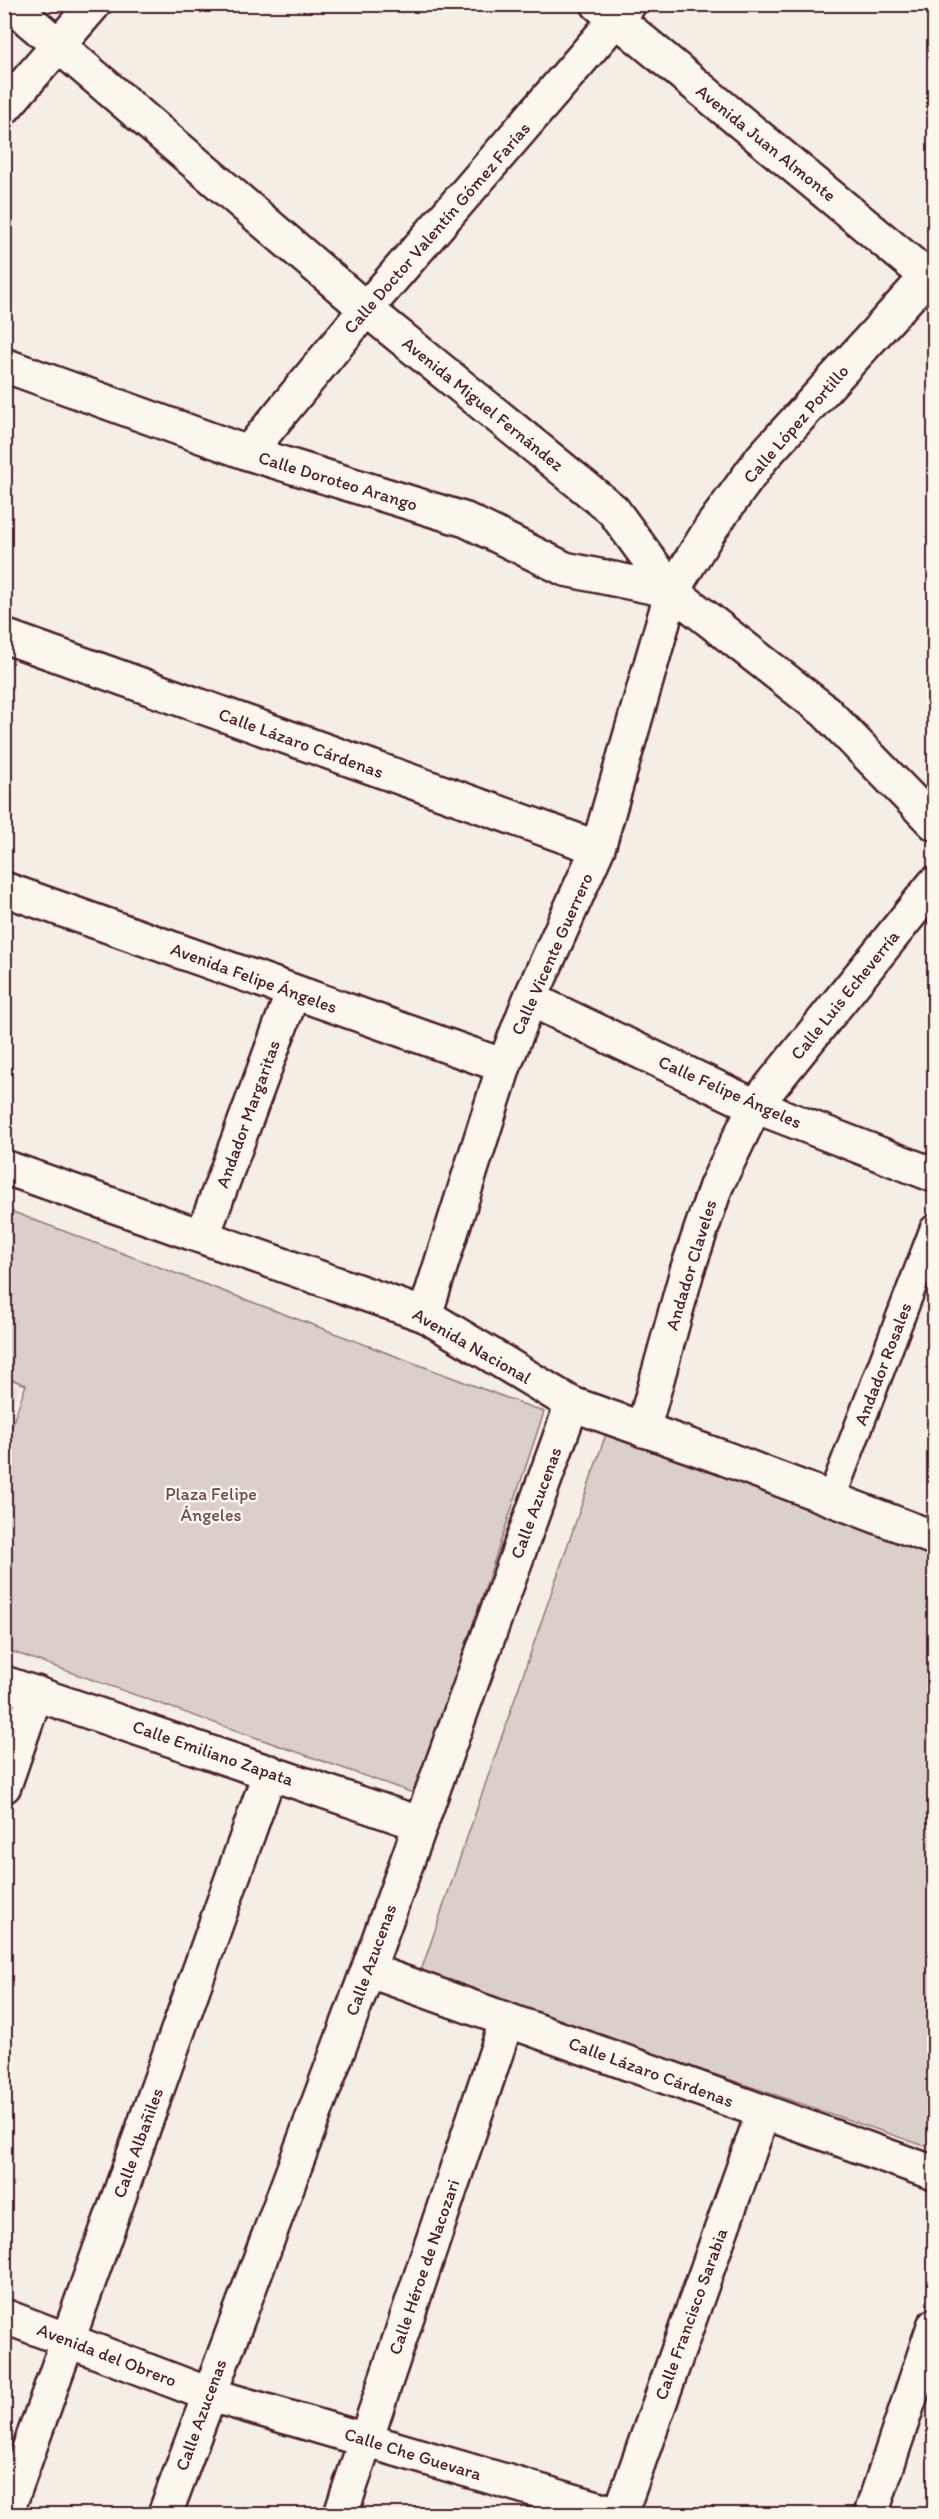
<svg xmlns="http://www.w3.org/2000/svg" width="939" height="2519" font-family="Itim,sans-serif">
	<rect width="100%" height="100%" fill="#f4eee4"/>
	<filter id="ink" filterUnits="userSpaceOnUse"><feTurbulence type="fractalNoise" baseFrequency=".0167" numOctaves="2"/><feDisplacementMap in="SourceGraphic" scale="12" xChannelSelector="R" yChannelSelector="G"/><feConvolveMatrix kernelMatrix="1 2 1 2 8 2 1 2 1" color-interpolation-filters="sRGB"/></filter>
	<g filter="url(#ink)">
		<!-- built -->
		<path fill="#e7dfd6" d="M5,1383L19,1387L5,1424L4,1383Z"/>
		<!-- green -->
		<path fill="#dbd0c9" stroke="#92787a" stroke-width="1.5" d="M5,1209L544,1412L416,1794L5,1649V1445L26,1385L5,1377Z
			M607,1431L934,1556V2149L420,1974Z"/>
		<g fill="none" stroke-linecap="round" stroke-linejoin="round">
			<defs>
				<path id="pedestrian" d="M831,1499L934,1229"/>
				<path id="minor" d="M10,4L366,309L613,510L672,591L825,711L934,823
					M598,4L934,282
					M4,108L94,4
					M4,365L248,453L466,520L565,569L672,591
					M248,453L366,309L629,4
					M4,636L598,848
					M4,889L504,1066
					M530,999L755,1106L934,1175
					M203,1235L293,992
					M425,1315L504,1066L530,999L598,848L672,591L711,528L762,458L934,269
					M643,1430L687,1271L716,1186L755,1106L934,884
					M4,1683L421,1824
					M4,1786L36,1693
					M368,1970L934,2173
					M4,2316L208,2394L618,2514
					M6,2514L270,1772
					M165,2514L368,1970L572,1404
					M341,2514L507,2020
					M620,2514L763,2113
					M871,2514L934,2326"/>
				<path id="tertiary" d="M4,1167L425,1315L572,1404L724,1458L934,1538"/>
			</defs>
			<!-- pedestrian casing -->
			<use href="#pedestrian" stroke="#4a1f2b" stroke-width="32"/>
			<!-- minor casing -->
			<use href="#minor" stroke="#4a1f2b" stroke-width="38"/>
			<!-- tertiary casing -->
			<use href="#tertiary" stroke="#4a1f2b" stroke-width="38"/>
			<!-- pedestrian -->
			<use href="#pedestrian" stroke="#fbf7ec" stroke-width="27"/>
			<!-- minor -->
			<use href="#minor" stroke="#fbf7ec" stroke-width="33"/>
			<!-- tertiary -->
			<use href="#tertiary" stroke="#fbf7ec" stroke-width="33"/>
		</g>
	</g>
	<g text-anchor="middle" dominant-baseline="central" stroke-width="5" stroke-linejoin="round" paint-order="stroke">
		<!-- street labels -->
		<g font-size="18" fill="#4a1f2b" stroke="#fbf7ec">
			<text transform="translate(766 143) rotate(39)">Avenida Juan Almonte</text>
			<text transform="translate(437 228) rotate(-49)">Calle Doctor Valentín Gómez Farías</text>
			<text transform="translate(483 404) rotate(39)">Avenida Miguel Fernández</text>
			<text transform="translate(796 424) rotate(-49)">Calle López Portillo</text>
			<text transform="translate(338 481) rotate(17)">Calle Doroteo Arango</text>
			<text transform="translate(301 743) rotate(20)">Calle Lázaro Cárdenas</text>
			<text transform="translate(552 954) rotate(-66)">Calle Vicente Guerrero</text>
			<text transform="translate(254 978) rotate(20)">Avenida Felipe Ángeles</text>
			<text transform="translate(845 995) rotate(-51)">Calle Luis Echeverría</text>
			<text transform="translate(730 1092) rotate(24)">Calle Felipe Ángeles</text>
			<text transform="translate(248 1114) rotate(-70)">Andador Margaritas</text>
			<text transform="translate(691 1265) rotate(-73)">Andador Claveles</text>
			<text transform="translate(472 1346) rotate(30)">Avenida Nacional</text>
			<text transform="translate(883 1364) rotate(-69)">Andador Rosales</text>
			<text transform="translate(536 1503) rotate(-70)">Calle Azucenas</text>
			<text transform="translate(213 1753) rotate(19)">Calle Emiliano Zapata</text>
			<text transform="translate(371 1960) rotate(-70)">Calle Azucenas</text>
			<text transform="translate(651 2072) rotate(20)">Calle Lázaro Cárdenas</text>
			<text transform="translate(138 2143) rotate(-70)">Calle Albañiles</text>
			<text transform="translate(424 2267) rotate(-71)">Calle Héroe de Nacozari</text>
			<text transform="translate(691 2314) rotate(-70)">Calle Francisco Sarabia</text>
			<text transform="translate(107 2355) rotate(21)">Avenida del Obrero</text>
			<text transform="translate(201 2415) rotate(-70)">Calle Azucenas</text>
			<text transform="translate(413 2454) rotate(17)">Calle Che Guevara</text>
		</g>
		<!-- park labels -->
		<g font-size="18" fill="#6e4b52" stroke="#fbf7ec">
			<text x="211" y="1494">Plaza Felipe<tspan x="211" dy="21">Ángeles</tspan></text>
		</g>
	</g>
	<!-- margin -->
	<rect width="939" height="2519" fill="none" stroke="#fbf7ec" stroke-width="24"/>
	<rect x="12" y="12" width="915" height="2495" fill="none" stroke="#4a1f2b" stroke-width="2" filter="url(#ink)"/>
</svg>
